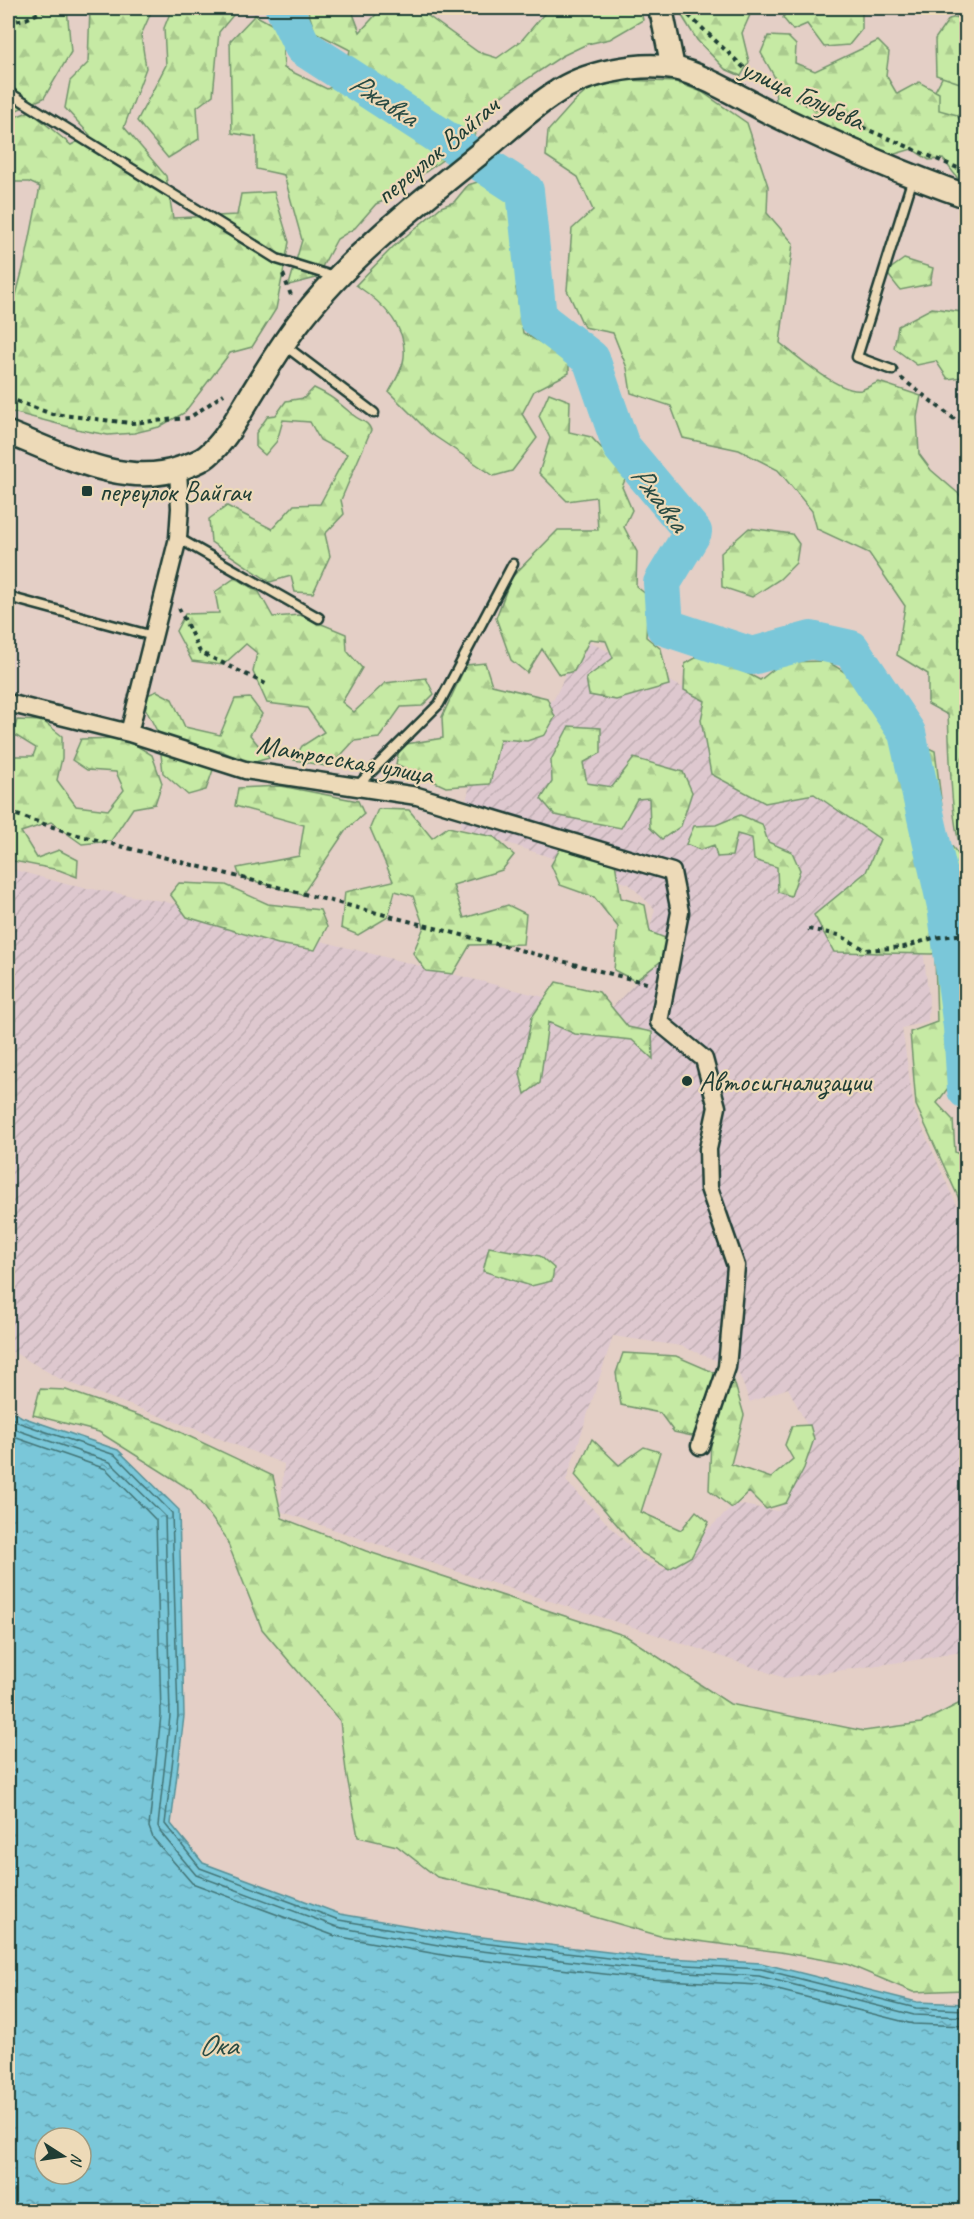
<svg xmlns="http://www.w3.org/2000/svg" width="974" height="2219" font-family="Caveat,sans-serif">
	<defs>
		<pattern id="industrial-furrows" width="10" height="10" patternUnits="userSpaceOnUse" patternTransform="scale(1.5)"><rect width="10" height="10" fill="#dec8cf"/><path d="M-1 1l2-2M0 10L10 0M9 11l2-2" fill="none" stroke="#beadb2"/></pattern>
		<pattern id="forest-firs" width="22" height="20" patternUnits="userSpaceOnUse" patternTransform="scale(1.5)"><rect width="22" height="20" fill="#c6eaa4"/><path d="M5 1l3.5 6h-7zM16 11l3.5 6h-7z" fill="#aaca8e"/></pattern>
		<pattern id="water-ripples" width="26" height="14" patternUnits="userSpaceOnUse" patternTransform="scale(1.5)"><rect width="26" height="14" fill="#7ac7d9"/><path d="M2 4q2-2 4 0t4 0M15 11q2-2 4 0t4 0" fill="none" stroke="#63a3b1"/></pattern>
	</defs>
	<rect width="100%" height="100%" fill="#e4cfc6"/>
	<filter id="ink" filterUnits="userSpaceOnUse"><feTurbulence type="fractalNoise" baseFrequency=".0167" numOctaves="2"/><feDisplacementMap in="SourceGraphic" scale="12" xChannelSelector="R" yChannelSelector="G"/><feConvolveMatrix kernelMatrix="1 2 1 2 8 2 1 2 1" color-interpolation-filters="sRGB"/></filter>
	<g filter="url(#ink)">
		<!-- industrial -->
		<path fill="url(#industrial-furrows)" fill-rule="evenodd" d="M583,639L854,771L911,848L929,999L928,1021L902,1028L914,1109L951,1193L966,1222V1651L915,1660L785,1678L639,1629L470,1576L280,1511L284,1464L195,1429L62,1380L8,1349V868L69,885L162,901L607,1013L636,982L655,909L629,884L460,827L481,739L554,699ZM613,1336L681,1346L737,1369L750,1402L788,1388L809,1429L778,1511L736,1504L664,1569L642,1559L566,1481Z"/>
		<!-- green -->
		<path fill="#c6eaa4" stroke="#72946c" stroke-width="1.5" d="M966,33V130L935,113L929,102Z"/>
		<!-- forest -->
		<path fill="url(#forest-firs)" stroke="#72946c" stroke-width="1.5" d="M8,8H67L71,52L44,98L10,113L8,121Z
			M90,8H153L141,35L146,68L124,127L166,176L173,218L237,215L241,194L274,192L289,242L276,309L252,347L230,353L184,413L159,427L134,433L108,435L81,430L8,411V326L27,253L40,187L29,182H8V132L15,117L30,111L71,145L90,135L65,108L70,81L88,63Z
			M172,8H239L219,32L213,95L197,107L199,139L168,158L137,121L166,65L164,28Z
			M307,8H351L360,32L382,8H417L478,52L497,58L521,41L549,8H640L643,20L610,39L587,44L562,56L494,101L472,139L386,200L376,204L355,228L337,239L316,278L289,285L302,240L284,175L256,169V137L232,133L230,41L255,15L282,30L284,68L327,89L343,82L350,50L315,32Z
			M677,8H753L742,33L749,62L741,76L725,69L697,40Z
			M788,8H857L862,10V29L849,45L824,47L807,24L793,30L783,18Z
			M966,15V67L960,83L936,75L935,39L949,19Z
			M768,36L788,37L796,45L795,63L815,71L878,41L889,52L886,75L897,94L919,82L939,93V110L957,115L963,126L966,124V179L959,180L943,159L929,160L912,149L895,154L859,155L816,122L776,101L774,76L761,53Z
			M623,80L676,82L702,92L747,123L768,186L767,213L793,243L780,343C796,356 841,394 861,390C867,388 873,384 879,382L921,396L917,417L919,454L931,470L960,495L966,505V860C950,838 950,746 948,715L928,704V674L897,655L905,606L869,553L817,529L812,511L778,470L739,450L683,438L671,406L631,393L627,368L613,333L584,327L567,290L572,229L593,210L578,177L546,156L548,131L573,103L588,90Z
			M507,173L524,183L515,210L535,216L546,229L540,257L525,267L516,288L523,333L569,358V373L534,391L522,414L537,438L512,471L494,476L430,433L389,392C395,381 403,369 404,357C407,326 380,301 356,285L393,247L441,207L454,202L468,185Z
			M904,259L933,268L930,284L900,290L886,272Z
			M932,308L962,312L960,338L966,343V381L962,377L948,379L936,361L917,365L894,348L898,326Z
			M314,388C333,397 338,402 353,415C360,421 368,421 371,430L341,500L344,514L325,534L330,556L313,593L295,592L291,576L270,582L211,542L209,519L227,506L272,529L294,505L320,504L347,454L320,440L310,422L283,420L277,441L265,455L256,447V433L268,416L276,415L286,401L304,398Z
			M549,393L570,401L569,432L591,437L627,475L622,487L632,510L624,527L637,552L636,586L648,596L646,637L661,649L669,685L616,700L589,695L586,678L613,658L606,641L590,639L574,671L559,675L542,649L527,673L511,660L496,618L511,578L558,530H598L596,497L567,501L539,473L550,438L539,416Z
			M749,528L792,534L799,544L796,563L780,579L752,597L722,587L721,553Z
			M235,578L259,592L273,617L300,615L346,634L347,651L362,668L342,702L354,712L385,683L426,678L434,694L422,706L401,707L379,738L354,741L330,767L294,760L302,746L324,732L307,708L267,703L253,672L257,653L246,644L223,665L192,661L176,631L185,614L219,613L215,592Z
			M706,652L760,680L783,662L827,661L862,683L869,699L902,711L916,742L935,751L946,839L966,864V941L932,954L834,952L814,915L866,872L880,839L814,794L765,803L711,774L701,720L705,701L684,690L685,664Z
			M485,663L492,685L547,698L555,717L545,735L527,741L500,739L490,784L446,787L396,764L400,745L443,738L442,717L466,665Z
			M157,691L172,699L185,727L220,735L235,699L250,698L262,714L250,735L269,758L248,764L220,750L206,790L188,795L163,773L159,735L140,698Z
			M17,720L43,721L62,736V758L57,780L76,806L108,810L124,790L116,772L87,770L72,760L81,739L124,738L152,755L162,783L155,804L133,808L111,841L82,844L51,822L21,832L37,858L59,850L78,860L77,877L59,870L8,860V760L10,756H33L36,748L13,734Z
			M569,726L601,728V753L583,763L587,783L612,787L634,758L683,772L692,792L681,826L662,839L650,828L649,798L637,799L621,828L555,815L541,799L552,782L551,760Z
			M281,786L358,801L364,814L346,830L302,895L240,877L237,868L299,856L304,825L235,806L238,788Z
			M378,809L409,810L432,838L448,827L494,837L514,855L502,870L453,885L464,918L508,905L526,914L523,944L470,945L453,974L426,971L413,953L424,927L413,896L395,891L388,917L358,935L341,928L345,892L393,881L370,828Z
			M740,815L762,824L768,842L792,852L800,870L791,896L778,892L777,867L754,860L752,838L737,834L732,856L717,857L714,845L700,850L686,844L694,826L716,825Z
			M560,849L615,863L621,898L645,905L650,932L665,938V958L635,981L614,970L618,927L594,897L560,885L551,865Z
			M179,883L226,885L268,904L320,910L327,927L315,950L278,944L187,917L170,894Z
			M959,948L966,957L965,988L966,989V1036L956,1042V1077L937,1103L953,1120L955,1152L966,1158V1214L916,1105L910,1032L937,1022L935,957Z
			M556,982L599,992L628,1027L652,1032L653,1059L632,1040L575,1034L548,1022L540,1083L525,1094L520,1074L532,1017Z
			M489,1247L540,1256L554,1268L552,1281L531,1286L483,1271Z
			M623,1353L676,1356L734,1381L744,1415L731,1464L771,1478L793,1459L785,1445L792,1426L810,1425L814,1439L804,1468L786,1503L766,1509L749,1492L732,1508L709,1490L711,1440L674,1432L660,1413L621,1405L616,1373Z
			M40,1389L66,1390L163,1424L273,1476L282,1518L366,1551L626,1636L730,1704L864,1731L921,1723L966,1700V1986L963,1990L913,1992L847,1964L780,1952L660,1936L536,1900L437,1877L397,1846L358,1837L346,1771L340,1721L262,1629L225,1536L191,1490L99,1432L33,1415Z
			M592,1439L619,1465L644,1447L660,1452L641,1512L681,1530L696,1511L709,1522L692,1556L669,1569L640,1552L575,1475Z"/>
		<!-- water -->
		<path fill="url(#water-ripples)" stroke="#569097" stroke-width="1.5" fill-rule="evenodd" d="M8,1409L22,1417L118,1450L179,1510L184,1716L171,1824L203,1863L340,1914L457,1934L650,1957L761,1963L917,2002L966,2004V2211H8ZM45,2138H81V2174H45Z"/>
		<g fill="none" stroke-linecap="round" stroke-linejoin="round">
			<!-- shore -->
			<path stroke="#437476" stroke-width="1.5" d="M8,1416L20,1423L115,1455L172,1513L178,1716L165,1824L200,1868L339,1920L456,1940L650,1963L761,1969L916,2008L966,2010
				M8,1424L17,1430L110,1462L165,1516L170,1716L158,1826L161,1833L196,1875L337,1927L455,1948L649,1970L759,1976L914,2015L966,2017
				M8,1435L106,1469L156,1520L161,1715L149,1827L153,1838L192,1883L335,1936L454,1957L648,1979L758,1985L913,2024L966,2026"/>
			<!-- river -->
			<path stroke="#7ac7d9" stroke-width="38" d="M284,8L303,47L525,191L538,318L591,359L621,446L693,532L662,583L665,627L752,656L811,640L851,649L907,733L946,906L962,1027L966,1090"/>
			<defs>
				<path id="lane" d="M8,92L277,259L335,277
					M284,345L374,413
					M892,370L857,357L913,178
					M178,538L319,618
					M8,597L153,636
					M356,787L439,704L513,564"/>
				<path id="street" d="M8,703L129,733L245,770L417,796L672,872L680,912L659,1022L704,1059L717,1107L708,1149L709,1188L736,1266L727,1367L700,1446
					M129,733L178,538L180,508L178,470"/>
				<path id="secondary" d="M658,8L662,14L673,68
					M8,433C60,453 124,489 181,468C189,465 200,462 207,456C224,442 234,423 245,405C262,377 279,348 299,322C349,257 415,206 478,155C503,135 528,110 555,93C584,73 638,62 673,68C701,73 746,101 773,114C837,145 900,173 966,196"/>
			</defs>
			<!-- lane casing -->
			<use href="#lane" stroke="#1f3d34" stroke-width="13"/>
			<!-- street casing -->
			<use href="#street" stroke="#1f3d34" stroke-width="21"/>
			<!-- secondary casing -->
			<use href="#secondary" stroke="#1f3d34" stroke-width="27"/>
			<!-- path -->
			<path stroke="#1f3d34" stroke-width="4" stroke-dasharray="4.5 4.5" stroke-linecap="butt" d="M682,9L757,80
				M8,22L26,19L49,8
				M796,99L960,169
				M283,274L292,298
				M901,378L957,421L966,423
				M8,398L52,414L131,423L189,418L224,394
				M179,608L200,652L268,685
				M8,812L74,834L650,984
				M808,929L839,935L866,950L904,947L933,938L966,934"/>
			<!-- lane -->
			<use href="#lane" stroke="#eddab8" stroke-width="8"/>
			<!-- street -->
			<use href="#street" stroke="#eddab8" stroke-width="16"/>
			<!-- secondary -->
			<use href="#secondary" stroke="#eddab8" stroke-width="22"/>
		</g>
	</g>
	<!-- markers -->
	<g fill="#1f3d34" stroke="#eddab8" stroke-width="2">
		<rect x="81" y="485" width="12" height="12" rx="3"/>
		<circle cx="687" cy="1081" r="6"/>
	</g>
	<g text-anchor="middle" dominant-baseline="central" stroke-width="4.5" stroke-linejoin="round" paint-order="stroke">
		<!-- street labels -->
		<g font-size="28" fill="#1f3d34" stroke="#eddab8">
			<text transform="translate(803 94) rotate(25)">улица Голубева</text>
			<text transform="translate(437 150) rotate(-40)">переулок Вайгач</text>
			<text transform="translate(345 759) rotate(10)">Матросская улица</text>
		</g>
		<!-- poi labels -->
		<g font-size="28" fill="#1f3d34" stroke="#eddab8" text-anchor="start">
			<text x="99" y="491">переулок Вайгач</text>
			<text x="699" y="1081">Автосигнализации</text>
		</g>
		<!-- water labels -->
		<g font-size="30" font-style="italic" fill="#284b44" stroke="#eddab8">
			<text transform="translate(384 99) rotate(33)">Ржавка</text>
			<text transform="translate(660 498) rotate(53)">Ржавка</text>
			<text x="218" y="2045">Ока</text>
		</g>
	</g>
	<!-- margin -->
	<rect width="974" height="2219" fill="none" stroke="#eddab8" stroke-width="30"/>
	<rect x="15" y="15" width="944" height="2189" fill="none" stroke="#1f3d34" stroke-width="2" filter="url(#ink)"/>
	<!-- north arrow -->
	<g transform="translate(63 2156) rotate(102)"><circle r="28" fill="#eddab8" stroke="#9b9b83" stroke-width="1.5"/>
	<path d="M0-4.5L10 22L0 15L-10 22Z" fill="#1f3d34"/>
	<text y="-9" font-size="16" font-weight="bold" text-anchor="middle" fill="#1f3d34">N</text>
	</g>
</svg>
